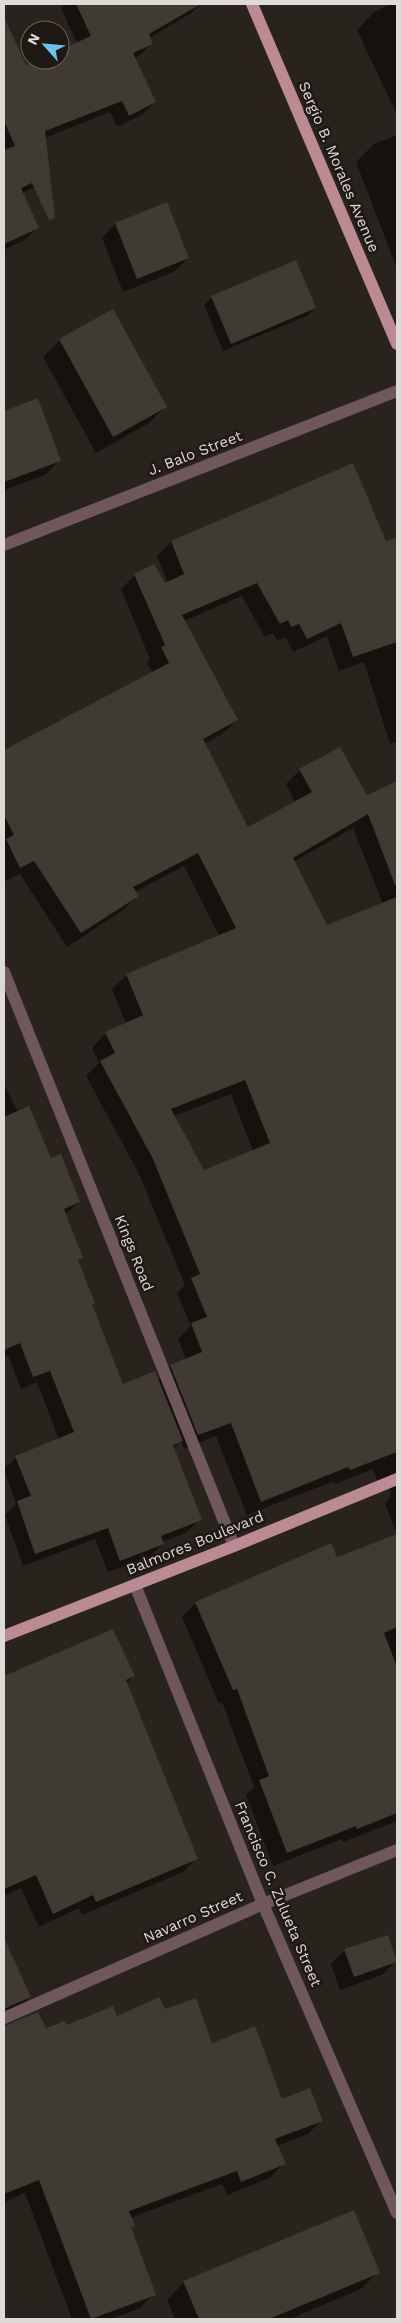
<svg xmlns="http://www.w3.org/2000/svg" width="401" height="2323" font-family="'Work Sans',sans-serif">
	<rect width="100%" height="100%" fill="#28231c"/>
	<!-- shadow -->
	<path fill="#0007" fill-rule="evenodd" d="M66,4H201L190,14L149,38L152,43L140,55L134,58L155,102L143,114L117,127L110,112L45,138L37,186L22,193L38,227L26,239L4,250V56L17,49L25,67L41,60H60V51L77,43L61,8Z
		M392,4H397V115L357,30L374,12Z
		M397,135V269L356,162L374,144Z
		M115,224L188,258L174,272L123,292L102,238Z
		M212,297L315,308L307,316L223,351L204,305Z
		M60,340L166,406L149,423L96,453L43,357Z
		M38,400L59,461L45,475L4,490V412Z
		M352,465L385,543L397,538V742L390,744L364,662L339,671L327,636L293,652L285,637L277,641L273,633L265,637L242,596L184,621L237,720L222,734L204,744L248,829L295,803L286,784L300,770L366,797L391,785L397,798V1153L384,1163L397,1199V1821L343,1842L342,1839L273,1866L246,1795L254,1787L222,1702L219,1704L182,1617L196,1603L336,1559L397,1535L385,1503L390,1497L391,1491L384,1485L379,1486L373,1469L335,1484L334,1481L247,1515L216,1436L184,1449L181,1441L173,1449L200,1519L187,1532L162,1542L163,1544L150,1556L108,1572L95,1539L23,1566L5,1515L16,1504L4,1469L15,1458L59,1440L37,1382L21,1389L8,1355L4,1357V1084L18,1112L79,1202L65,1215L81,1258L77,1262L94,1302L91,1305L122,1385L157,1380L171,1366L186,1360L178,1339L191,1326L177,1293L185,1285L139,1174L86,1076L99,1063L92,1048L106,1033L126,1024L112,989L127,975L219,936L184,866L135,892L137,896L123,910L67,947L20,874L5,881L4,878V752L153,673L147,663L150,659L121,589L135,575L164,585L168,583L157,556L171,542ZM353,828L383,904L326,927L293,862ZM231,1094L253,1151L204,1172L174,1116Z
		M113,1631L134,1676L126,1683L197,1858L183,1872L82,1915L79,1908L39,1927L21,1888L4,1896V1677Z
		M345,1950L396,1961L382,1975L340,1990L331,1964Z
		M4,1958L7,1967L30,1997L16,2011L4,2016Z
		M164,2011L212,2045L282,2101L322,2120L308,2134L277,2146L284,2163L270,2178L227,2195L222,2184L130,2218L133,2225L130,2229L154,2294L140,2308L112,2319H72L25,2193L4,2202V2026L45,2030Z
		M378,2272L361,2289L290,2319H175L167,2300L184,2282Z"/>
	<!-- building -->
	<path fill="#3f3a32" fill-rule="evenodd" d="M76,4H201L149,34L153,44L133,53L156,102L129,116L122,101L45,131L55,218L49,220L32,183L21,188L39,228L4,244V150L15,146L4,121V17L26,65L38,60H60V50L91,36Z
		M167,202L189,258L137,279L115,223Z
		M296,260L316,308L231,344L211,296Z
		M113,309L167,407L113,437L59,339Z
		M38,398L61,461L4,482V411Z
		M353,463L386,541L397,537V642L353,657L341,623L307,639L299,624L291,627L288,620L280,624L257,583L182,615L238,720L203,739L248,827L312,792L299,769L340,747L367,795L397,781V885H395L368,814L293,858L327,925L397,897V1452L350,1470L348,1467L261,1502L231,1423L198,1435L170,1365L202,1352L191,1323L207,1317L191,1278L200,1274L153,1159L100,1061L115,1053L105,1032L143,1015L126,974L236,928L198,853L133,887L139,896L81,933L34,861L20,868L6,839L14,835L4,815V750L169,663L161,647L165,645L134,574L154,564L165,583L184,574L171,541ZM245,1080L270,1143L204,1170L171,1109Z
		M29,1106L51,1158L61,1154L80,1202L64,1209L83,1258L78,1260L95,1303L92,1304L123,1384L155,1371L183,1441L173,1445L202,1520L161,1536L164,1544L120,1561L108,1528L35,1554L17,1501L31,1496L15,1456L74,1432L50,1371L33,1377L20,1343L4,1350V1117Z
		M397,1534V1627L384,1633L397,1667V1813L357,1829L356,1826L287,1853L259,1780L269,1776L237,1689L233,1690L195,1602L331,1543L337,1557Z
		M113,1629L135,1676L126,1680L198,1859L96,1902L93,1895L53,1914L36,1875L4,1889V1676Z
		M388,1935L397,1962L354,1977L344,1949Z
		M4,1938L31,1997L4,2009Z
		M159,1997L165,2009L196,1998L212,2043L255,2026L282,2099L310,2088L323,2121L275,2139L286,2164L241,2182L237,2171L129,2211L135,2226L131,2227L156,2295L91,2319L39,2180L4,2194V2026L38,2012L46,2028L65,2021L67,2025L113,2006L117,2016Z
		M354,2210L380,2273L269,2319H199L183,2281Z"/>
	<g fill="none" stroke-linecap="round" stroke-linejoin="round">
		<!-- minor -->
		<path stroke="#6f575b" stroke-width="12" d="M4,545L397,391
			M4,972L234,1546
			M135,1585L263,1904L397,2213
			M4,2018L263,1904L397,1850"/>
		<!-- major -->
		<path stroke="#bb8a92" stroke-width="12" d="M252,4L397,344
			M4,1636L234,1546L397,1479"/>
	</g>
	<g text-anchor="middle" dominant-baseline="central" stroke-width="5" stroke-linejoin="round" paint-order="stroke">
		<!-- street labels -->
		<g font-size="15" fill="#dedbd6" stroke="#1f1913">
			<text transform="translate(339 167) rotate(67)">Sergio B. Morales Avenue</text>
			<text transform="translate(195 453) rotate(-21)">J. Balo Street</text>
			<text transform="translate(134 1253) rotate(68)">Kings Road</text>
			<text transform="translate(195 1543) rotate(-22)">Balmores Boulevard</text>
			<text transform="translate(278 1894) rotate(67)">Francisco C. Zulueta Street</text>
			<text transform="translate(193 1917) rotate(-24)">Navarro Street</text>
		</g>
	</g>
	<!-- border -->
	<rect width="401" height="2323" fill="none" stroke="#dedbd6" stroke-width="10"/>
	<!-- north arrow -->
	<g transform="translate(45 45) rotate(297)"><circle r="24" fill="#1f1913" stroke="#6b6761"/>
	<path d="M0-4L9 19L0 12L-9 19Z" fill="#69c4f0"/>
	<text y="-8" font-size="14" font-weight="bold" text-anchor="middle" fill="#dedbd6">N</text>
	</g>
</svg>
